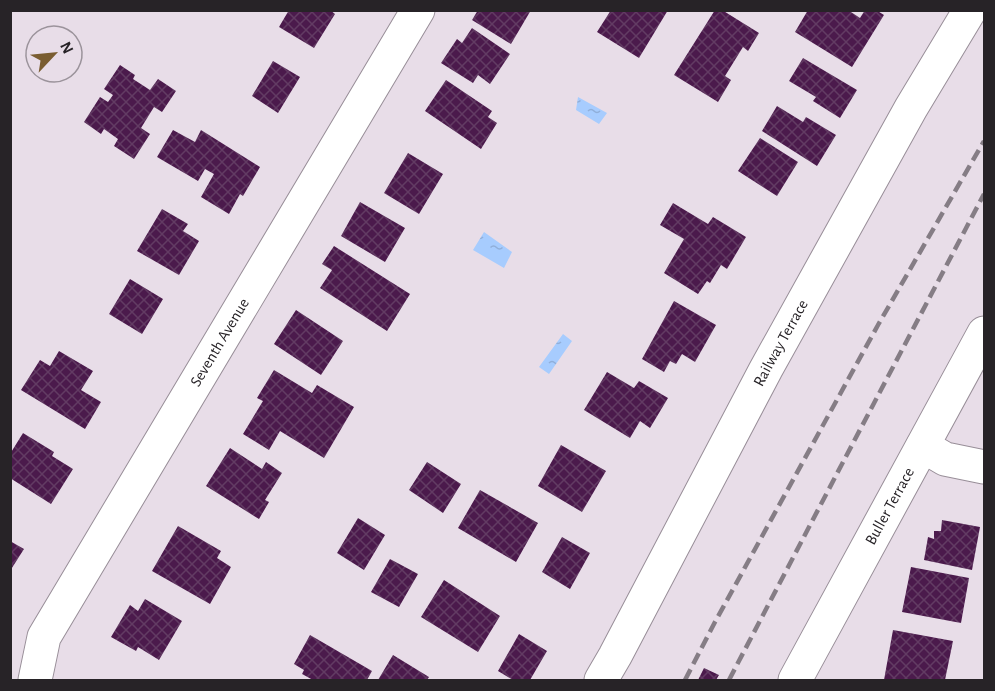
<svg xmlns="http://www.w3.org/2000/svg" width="995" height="691" font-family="'Alegreya Sans',sans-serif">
	<defs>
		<pattern id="water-ripples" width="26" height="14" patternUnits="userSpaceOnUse" patternTransform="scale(1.5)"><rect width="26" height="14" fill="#a7ccfe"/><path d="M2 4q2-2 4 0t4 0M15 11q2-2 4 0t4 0" fill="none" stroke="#90afda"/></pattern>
		<pattern id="building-cross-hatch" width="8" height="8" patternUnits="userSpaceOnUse" patternTransform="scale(1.5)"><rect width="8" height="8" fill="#4b1a4c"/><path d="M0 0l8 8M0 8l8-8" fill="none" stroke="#623b63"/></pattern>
	</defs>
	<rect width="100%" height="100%" fill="#e8dde8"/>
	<!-- water -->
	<path fill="url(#water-ripples)" d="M578,97L607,113L599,124L576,110Z
		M484,232L512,252L504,268L473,250Z
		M563,334L572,341L549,374L539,367Z"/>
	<!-- building -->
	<path fill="url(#building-cross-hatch)" d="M289,10H330L335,14L314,48L279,27Z
		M478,10H531L511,44L472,20Z
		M611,10L618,11L668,10L639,58L597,32Z
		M715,10H722L759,33L748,51L743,47L725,76L731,80L718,102L674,75Z
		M808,10H848L860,18L865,10H876L884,15L852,67L795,32Z
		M472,28L510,54L490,84L478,75L473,83L441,63L457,39L462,43Z
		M803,58L857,90L840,118L813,101L816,97L789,81Z
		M273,61L300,77L278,113L252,96Z
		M120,65L135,75L133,79L150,90L158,79L176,91L162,112L154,107L141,128L150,134L134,159L114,146L118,139L104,129L101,134L84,122L100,97L108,102L113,95L104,89Z
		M446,80L492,111L488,117L497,123L481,149L425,111Z
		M777,106L803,122L806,117L836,135L817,166L762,131Z
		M173,130L195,142L201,130L260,167L243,196L240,194L229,214L201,197L214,174L205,169L198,181L157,157Z
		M760,138L798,162L777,196L738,171Z
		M408,153L443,174L419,214L384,193Z
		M360,202L405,228L385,262L341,236Z
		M673,203L708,224L713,217L746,237L727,269L721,265L710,283L707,281L698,294L664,273L684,239L660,225Z
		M162,209L188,224L183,231L199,241L179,275L137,251Z
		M334,246L410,294L387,331L320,288L332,270L322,264Z
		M130,279L163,299L142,334L109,314Z
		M674,301L716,325L695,362L682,354L676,364L670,361L664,372L642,359Z
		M296,310L343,341L321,375L274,344Z
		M59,351L93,371L81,390L101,402L85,429L21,390L40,360L50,366Z
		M274,370L312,393L317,385L354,407L324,458L280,431L269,450L243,434L263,401L257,398Z
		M607,372L634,388L639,381L668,398L650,428L640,421L630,438L584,410Z
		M23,433L54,452L52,456L73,469L51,504L10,478V454Z
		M561,445L606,471L582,512L538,486Z
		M230,448L262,469L266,462L282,473L265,500L269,502L259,519L206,486Z
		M427,462L461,484L443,513L409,490Z
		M480,490L538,523L516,562L458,528Z
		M358,518L385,535L364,570L337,553Z
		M942,520L980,527L972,570L924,560L928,537L934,539V531H941Z
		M178,526L221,551L217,558L231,567L210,604L152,571Z
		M562,537L590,553L570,589L542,572Z
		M10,541L24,549L10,571Z
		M390,559L418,574L399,607L371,592Z
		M911,567L969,578L961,623L902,612Z
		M444,580L500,616L478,652L421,617Z
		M145,599L182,621L159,660L138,647L136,651L111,637L130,605L138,611Z
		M893,630L953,641L945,680H884Z
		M519,634L547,651L530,680H513L498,671Z
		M310,635L372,671L367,680H313L302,674L304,670L294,664Z
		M393,655L429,677L427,680H378Z
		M704,668L719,675L716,680H698Z"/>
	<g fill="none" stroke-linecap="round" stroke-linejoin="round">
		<defs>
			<g id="minor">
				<path d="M923,446L945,459L984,467"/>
				<path id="s1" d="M35,680L44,637L418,10"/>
				<path id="s2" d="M601,680L615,656L766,369L911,108L970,10"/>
				<path id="s3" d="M795,680L984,333"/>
			</g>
		</defs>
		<!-- minor casing -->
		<use href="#minor" stroke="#988e98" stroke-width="35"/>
		<!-- minor -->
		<use href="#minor" stroke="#fff" stroke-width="33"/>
		<!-- rail -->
		<path stroke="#857d85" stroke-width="4.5" stroke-dasharray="12 6" stroke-linecap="butt" d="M685,680L715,622L878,325L984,141
			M729,680L842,464L984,194"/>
	</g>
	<g text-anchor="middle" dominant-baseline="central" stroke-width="6" stroke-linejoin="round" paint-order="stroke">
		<!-- street labels -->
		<g font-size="16" fill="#272327" stroke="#e8dde8">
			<text stroke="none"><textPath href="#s1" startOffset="387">Seventh Avenue</textPath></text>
			<text stroke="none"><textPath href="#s2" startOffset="382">Railway Terrace</textPath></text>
			<text stroke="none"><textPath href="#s3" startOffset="198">Buller Terrace</textPath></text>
		</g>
	</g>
	<!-- border -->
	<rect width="995" height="691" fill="none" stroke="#272327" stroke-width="24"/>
	<!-- north arrow -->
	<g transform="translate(54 54) rotate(64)"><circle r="28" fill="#e8dde8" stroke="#9b939b" stroke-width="1.5"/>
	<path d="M0-4.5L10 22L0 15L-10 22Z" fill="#7a5d31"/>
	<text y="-9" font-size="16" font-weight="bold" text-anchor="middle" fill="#272327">N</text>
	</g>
</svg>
